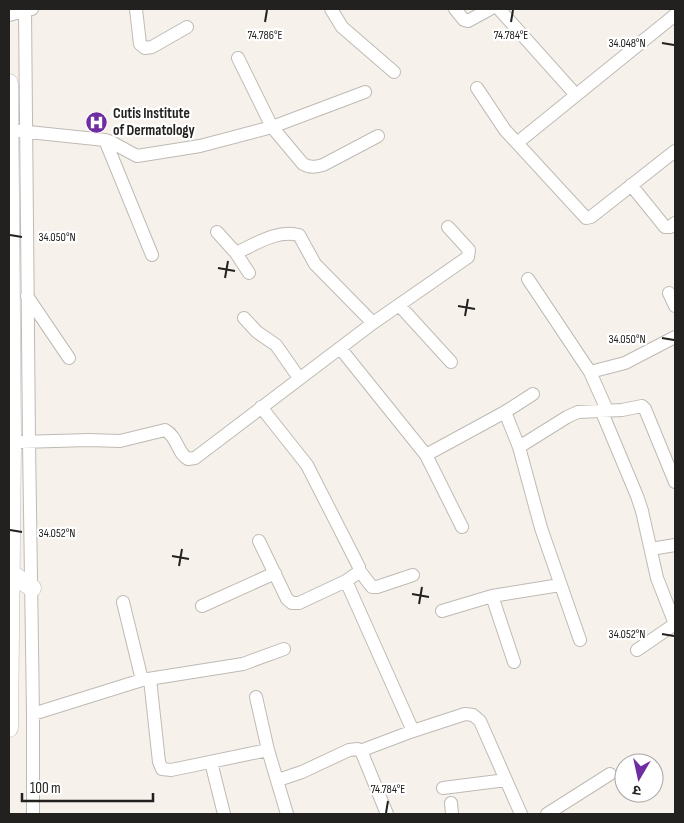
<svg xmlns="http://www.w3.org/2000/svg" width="684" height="823" font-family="'Sofia Sans Condensed','Noto Sans Devanagari',sans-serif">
	<rect width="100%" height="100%" fill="#f7f1eb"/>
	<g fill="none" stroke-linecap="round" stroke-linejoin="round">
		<defs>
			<path id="minor" d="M25,9L29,442L33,714V814
				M136,9L140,44L145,48L152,47L187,27
				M331,9L342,27L394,72
				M455,9L464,20L468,21L490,9
				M499,9L576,95
				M9,15L32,9
				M238,58L272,127L303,164C310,168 315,167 323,165L378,136
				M477,88L505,130L586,218L591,217L675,151
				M19,131L105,140L111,142L137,156L200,146L272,127L365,92
				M105,140L152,255
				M517,143L675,15
				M631,185L665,227H670L675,223
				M217,232L236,253L249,273
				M236,253C254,245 277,229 299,235L315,264L373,323
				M528,279L590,372L607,410
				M669,293L675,306
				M27,296L69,358
				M399,305L451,362
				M244,318L257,332L276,345L299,378
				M340,348L426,455L462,527
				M590,372L625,363L675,337
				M601,410L637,496L642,511L657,578L675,624
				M505,412L519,447L541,528L580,640
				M20,442L89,440L120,441L165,430C178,437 177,453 188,459L195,458L373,323L468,257L469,250L448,227
				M519,447L567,417L578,412L622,410L642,406L645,409L675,482
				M426,455L505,412L533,394
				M259,541L287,599L292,603H299L346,581L359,572V567L307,465L261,407
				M651,549L675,545
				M359,570L372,587H377L413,575
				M346,581L413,731
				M492,596L514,662
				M123,602L142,680
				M202,606L275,573
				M442,611L492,596L560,585
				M637,650L675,624
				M150,679L159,762L162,769L171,770L268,750L287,814
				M256,697L268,750
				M33,714L142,680L243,664L284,649
				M360,751L413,731L465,714L473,715L480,721L521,814
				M211,762L224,814
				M278,780L302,772L349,750L358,749L362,753L387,814
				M443,788L506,780
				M451,803L452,814
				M547,814L610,774"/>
			<path id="highway" d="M9,83L12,442L9,728
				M11,573L32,588"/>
		</defs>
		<!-- minor casing -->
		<use href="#minor" stroke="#bfbab4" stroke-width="14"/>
		<!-- highway casing -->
		<use href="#highway" stroke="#bfbab4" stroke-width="19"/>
		<!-- minor -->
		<use href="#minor" stroke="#fff" stroke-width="12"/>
		<!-- highway -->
		<use href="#highway" stroke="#fff" stroke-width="18"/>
	</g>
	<!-- ticks -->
	<path fill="none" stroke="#23211f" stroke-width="2" d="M265,22L267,10M511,22L513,10M662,43L674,45M10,235L22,237M218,268L235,271M225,278L228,261M458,306L475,309M465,316L468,299M662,338L674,340M10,530L22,532M172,556L189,559M179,566L182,549M412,594L429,597M419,604L422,587M662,634L674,636M386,813L388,801"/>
	<!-- icons -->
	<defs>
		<symbol id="hospital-disc" viewBox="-11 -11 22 22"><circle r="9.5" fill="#702da2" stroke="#fff"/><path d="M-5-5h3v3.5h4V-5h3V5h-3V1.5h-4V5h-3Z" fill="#fff"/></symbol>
	</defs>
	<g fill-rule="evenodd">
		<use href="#hospital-disc" x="84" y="110" width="25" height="25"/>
	</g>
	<g text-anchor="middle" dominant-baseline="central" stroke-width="4.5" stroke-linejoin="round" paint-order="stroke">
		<!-- poi labels -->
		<g font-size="15" font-weight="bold" fill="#23211f" stroke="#fff" text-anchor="start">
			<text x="113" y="113">Cutis Institute<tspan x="113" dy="17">of Dermatology</tspan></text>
		</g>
	</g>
	<g font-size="12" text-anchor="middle" fill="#23211f" stroke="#fff" stroke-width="4.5" stroke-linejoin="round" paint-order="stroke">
		<text x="265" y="39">74.786°E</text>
		<text x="511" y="39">74.784°E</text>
		<text x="627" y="47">34.048°N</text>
		<text x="57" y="241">34.050°N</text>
		<text x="627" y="343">34.050°N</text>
		<text x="57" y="537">34.052°N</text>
		<text x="627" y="638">34.052°N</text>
		<text x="388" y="793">74.784°E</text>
	</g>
	<!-- border -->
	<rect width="684" height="823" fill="none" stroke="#23211f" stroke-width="20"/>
	<!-- north arrow -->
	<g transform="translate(639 778) rotate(189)"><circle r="24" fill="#ffffff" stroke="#a7a6a5"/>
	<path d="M0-4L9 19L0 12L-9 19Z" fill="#702da2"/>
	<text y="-8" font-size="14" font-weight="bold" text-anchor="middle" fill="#23211f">उ</text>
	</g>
	<!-- scale -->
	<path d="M22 793v8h131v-8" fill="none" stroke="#23211f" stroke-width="2.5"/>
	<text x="30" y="793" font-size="15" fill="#23211f" stroke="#ffffff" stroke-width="4" paint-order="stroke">100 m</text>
</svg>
